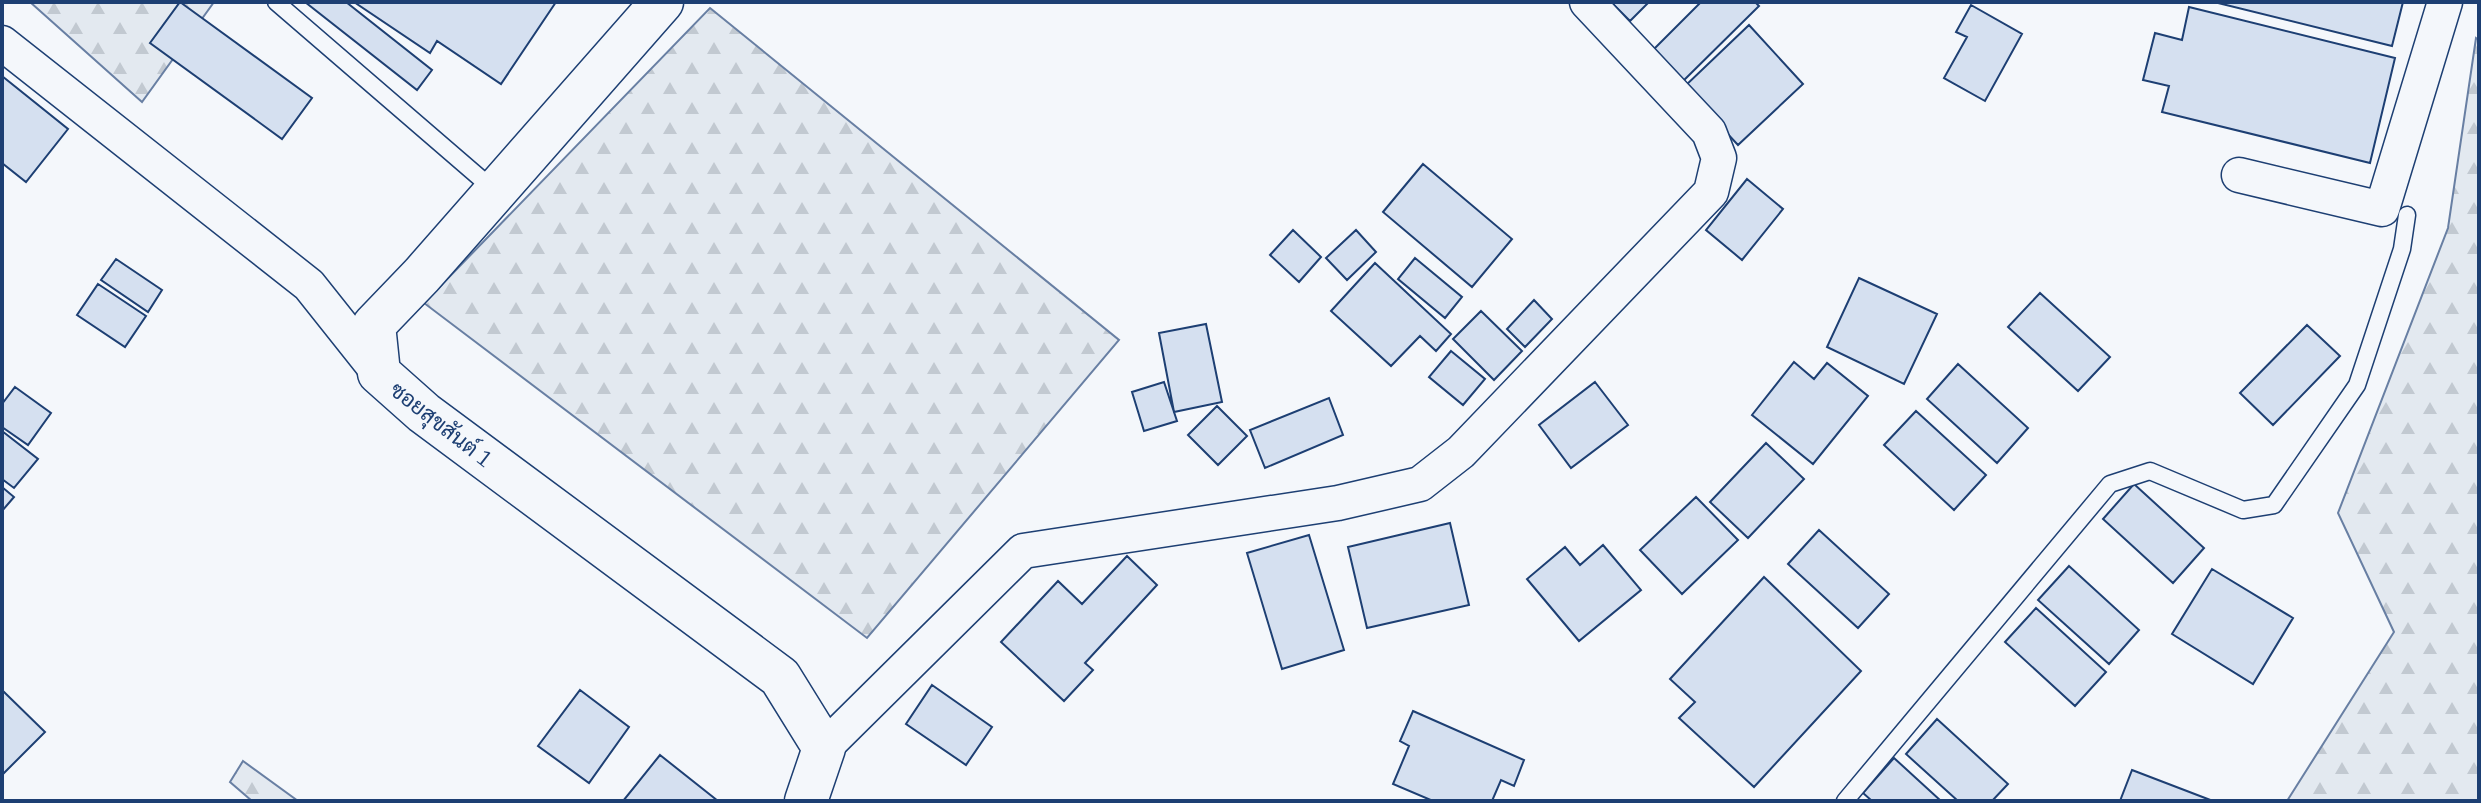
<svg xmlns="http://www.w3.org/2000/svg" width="2481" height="803" font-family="'IBM Plex Serif',Sarabun,serif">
	<defs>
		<pattern id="forest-firs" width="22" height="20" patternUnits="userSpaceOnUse" patternTransform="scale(2)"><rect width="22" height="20" fill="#e3e9f0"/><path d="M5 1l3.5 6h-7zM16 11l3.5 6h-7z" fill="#c2c9d1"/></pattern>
	</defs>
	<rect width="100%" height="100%" fill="#f4f7fb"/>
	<!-- forest -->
	<path fill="url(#forest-firs)" stroke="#687fa3" stroke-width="2" d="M30,2H214L142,102Z
		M710,8L1119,340L867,638L424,303Z
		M2476,38L2479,40V801H2287L2394,632L2338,513L2448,228Z
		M243,761L298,801H252L230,782Z"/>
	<!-- building -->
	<path fill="#d5e0f0" stroke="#1d3f73" stroke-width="2" d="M180,2L312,98L282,139L150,43Z
		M305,2H346L432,70L417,90Z
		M354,2H556L501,84L437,41L430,53Z
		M1611,2H1649L1630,21Z
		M1701,2H1755L1759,6L1674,90L1644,59Z
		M2214,2H2403L2392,46Z
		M1971,5L2022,34L1985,101L1944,78L1967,37L1956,32Z
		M2189,7L2395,58L2370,163L2162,112L2169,86L2143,80L2155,33L2182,40Z
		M1749,25L1803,84L1738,145L1684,87Z
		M2,76L68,129L26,182L2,163Z
		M1423,164L1512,239L1472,287L1383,212Z
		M1747,179L1783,209L1742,260L1706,230Z
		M1293,230L1321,257L1299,282L1270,255Z
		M1356,230L1376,252L1347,280L1326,258Z
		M1415,258L1462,297L1445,318L1398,279Z
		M116,259L162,290L148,312L101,280Z
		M1375,263L1451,334L1436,351L1420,336L1391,366L1331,311Z
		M1859,278L1937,314L1904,384L1827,347Z
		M98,284L146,316L125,347L77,315Z
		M2040,293L2110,357L2078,391L2008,327Z
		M1534,300L1552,319L1525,347L1507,329Z
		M1481,311L1522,351L1494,380L1453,339Z
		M1206,324L1222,402L1174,412L1159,333Z
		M2307,325L2340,356L2273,425L2240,393Z
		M1451,351L1485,379L1463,405L1429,377Z
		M1794,362L1814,379L1827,363L1868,396L1813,464L1752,415Z
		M1958,364L2028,428L1997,463L1927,399Z
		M1164,382L1177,421L1144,431L1132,392Z
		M1595,382L1628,425L1571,468L1539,425Z
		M15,387L51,413L28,445L2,427V404Z
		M1329,398L1343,435L1265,468L1250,430Z
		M1217,406L1247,436L1218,465L1188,435Z
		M1916,411L1986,475L1954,510L1884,445Z
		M2,431L38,459L14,488L2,479Z
		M1766,443L1804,479L1748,538L1710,502Z
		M2134,484L2204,548L2173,583L2103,519Z
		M2,487L14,497L2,511Z
		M1696,497L1738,540L1682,594L1640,550Z
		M1450,523L1469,605L1367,628L1348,547Z
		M1819,530L1889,594L1858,628L1788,564Z
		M1309,535L1344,650L1282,669L1247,553Z
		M1603,545L1641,590L1579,641L1527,579L1565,547L1580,565Z
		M1127,556L1157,585L1085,663L1093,670L1064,701L1001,642L1058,581L1082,604Z
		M2069,566L2139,630L2109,664L2038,600Z
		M2212,569L2293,618L2253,684L2172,634Z
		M1764,577L1861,671L1754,787L1679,718L1695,702L1670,679Z
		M2036,608L2106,672L2075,706L2005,642Z
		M932,685L992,727L966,765L906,724Z
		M2,690L45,732L2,775Z
		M580,690L629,727L589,783L538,746Z
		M1413,711L1524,760L1514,786L1501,780L1492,801H1433L1393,784L1409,746L1400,741Z
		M1937,719L2008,784L1992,801H1958L1906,754Z
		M660,755L718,801H623Z
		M1894,758L1941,801H1872L1863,793Z
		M2132,770L2213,801H2120Z"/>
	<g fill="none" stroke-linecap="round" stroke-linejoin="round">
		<defs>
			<path id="service" d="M276,2L494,190
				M1845,801L2110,484L2150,471L2243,510L2274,505L2357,385L2402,249L2407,215"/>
			<path id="minor" d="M2,43L309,285L379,373
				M2239,175L2382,209L2445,2
				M824,748L1023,551L1338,503L1420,484L1461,452L1711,192L1719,158L1709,132L1587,2"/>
			<path id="tertiary" d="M662,2L422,275L374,325L379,373L424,413L780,677L824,748L806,801"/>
		</defs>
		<!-- service casing -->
		<use href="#service" stroke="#1d3f73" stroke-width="19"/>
		<!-- minor casing -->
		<use href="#minor" stroke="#1d3f73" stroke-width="37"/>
		<!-- tertiary casing -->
		<use href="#tertiary" stroke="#1d3f73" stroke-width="45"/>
		<!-- service -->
		<use href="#service" stroke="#f4f7fb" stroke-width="16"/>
		<!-- minor -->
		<use href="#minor" stroke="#f4f7fb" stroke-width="34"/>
		<!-- tertiary -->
		<use href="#tertiary" stroke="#f4f7fb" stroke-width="42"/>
	</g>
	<g text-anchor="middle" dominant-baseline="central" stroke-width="6" stroke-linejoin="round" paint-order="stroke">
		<!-- street labels -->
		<g font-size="22" fill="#1d3f73" stroke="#f4f7fb">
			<text transform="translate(442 424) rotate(38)">ซอยสุขสันต์ 1</text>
		</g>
	</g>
	<!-- border -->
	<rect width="2481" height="803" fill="none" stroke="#1d3f73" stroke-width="8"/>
</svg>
